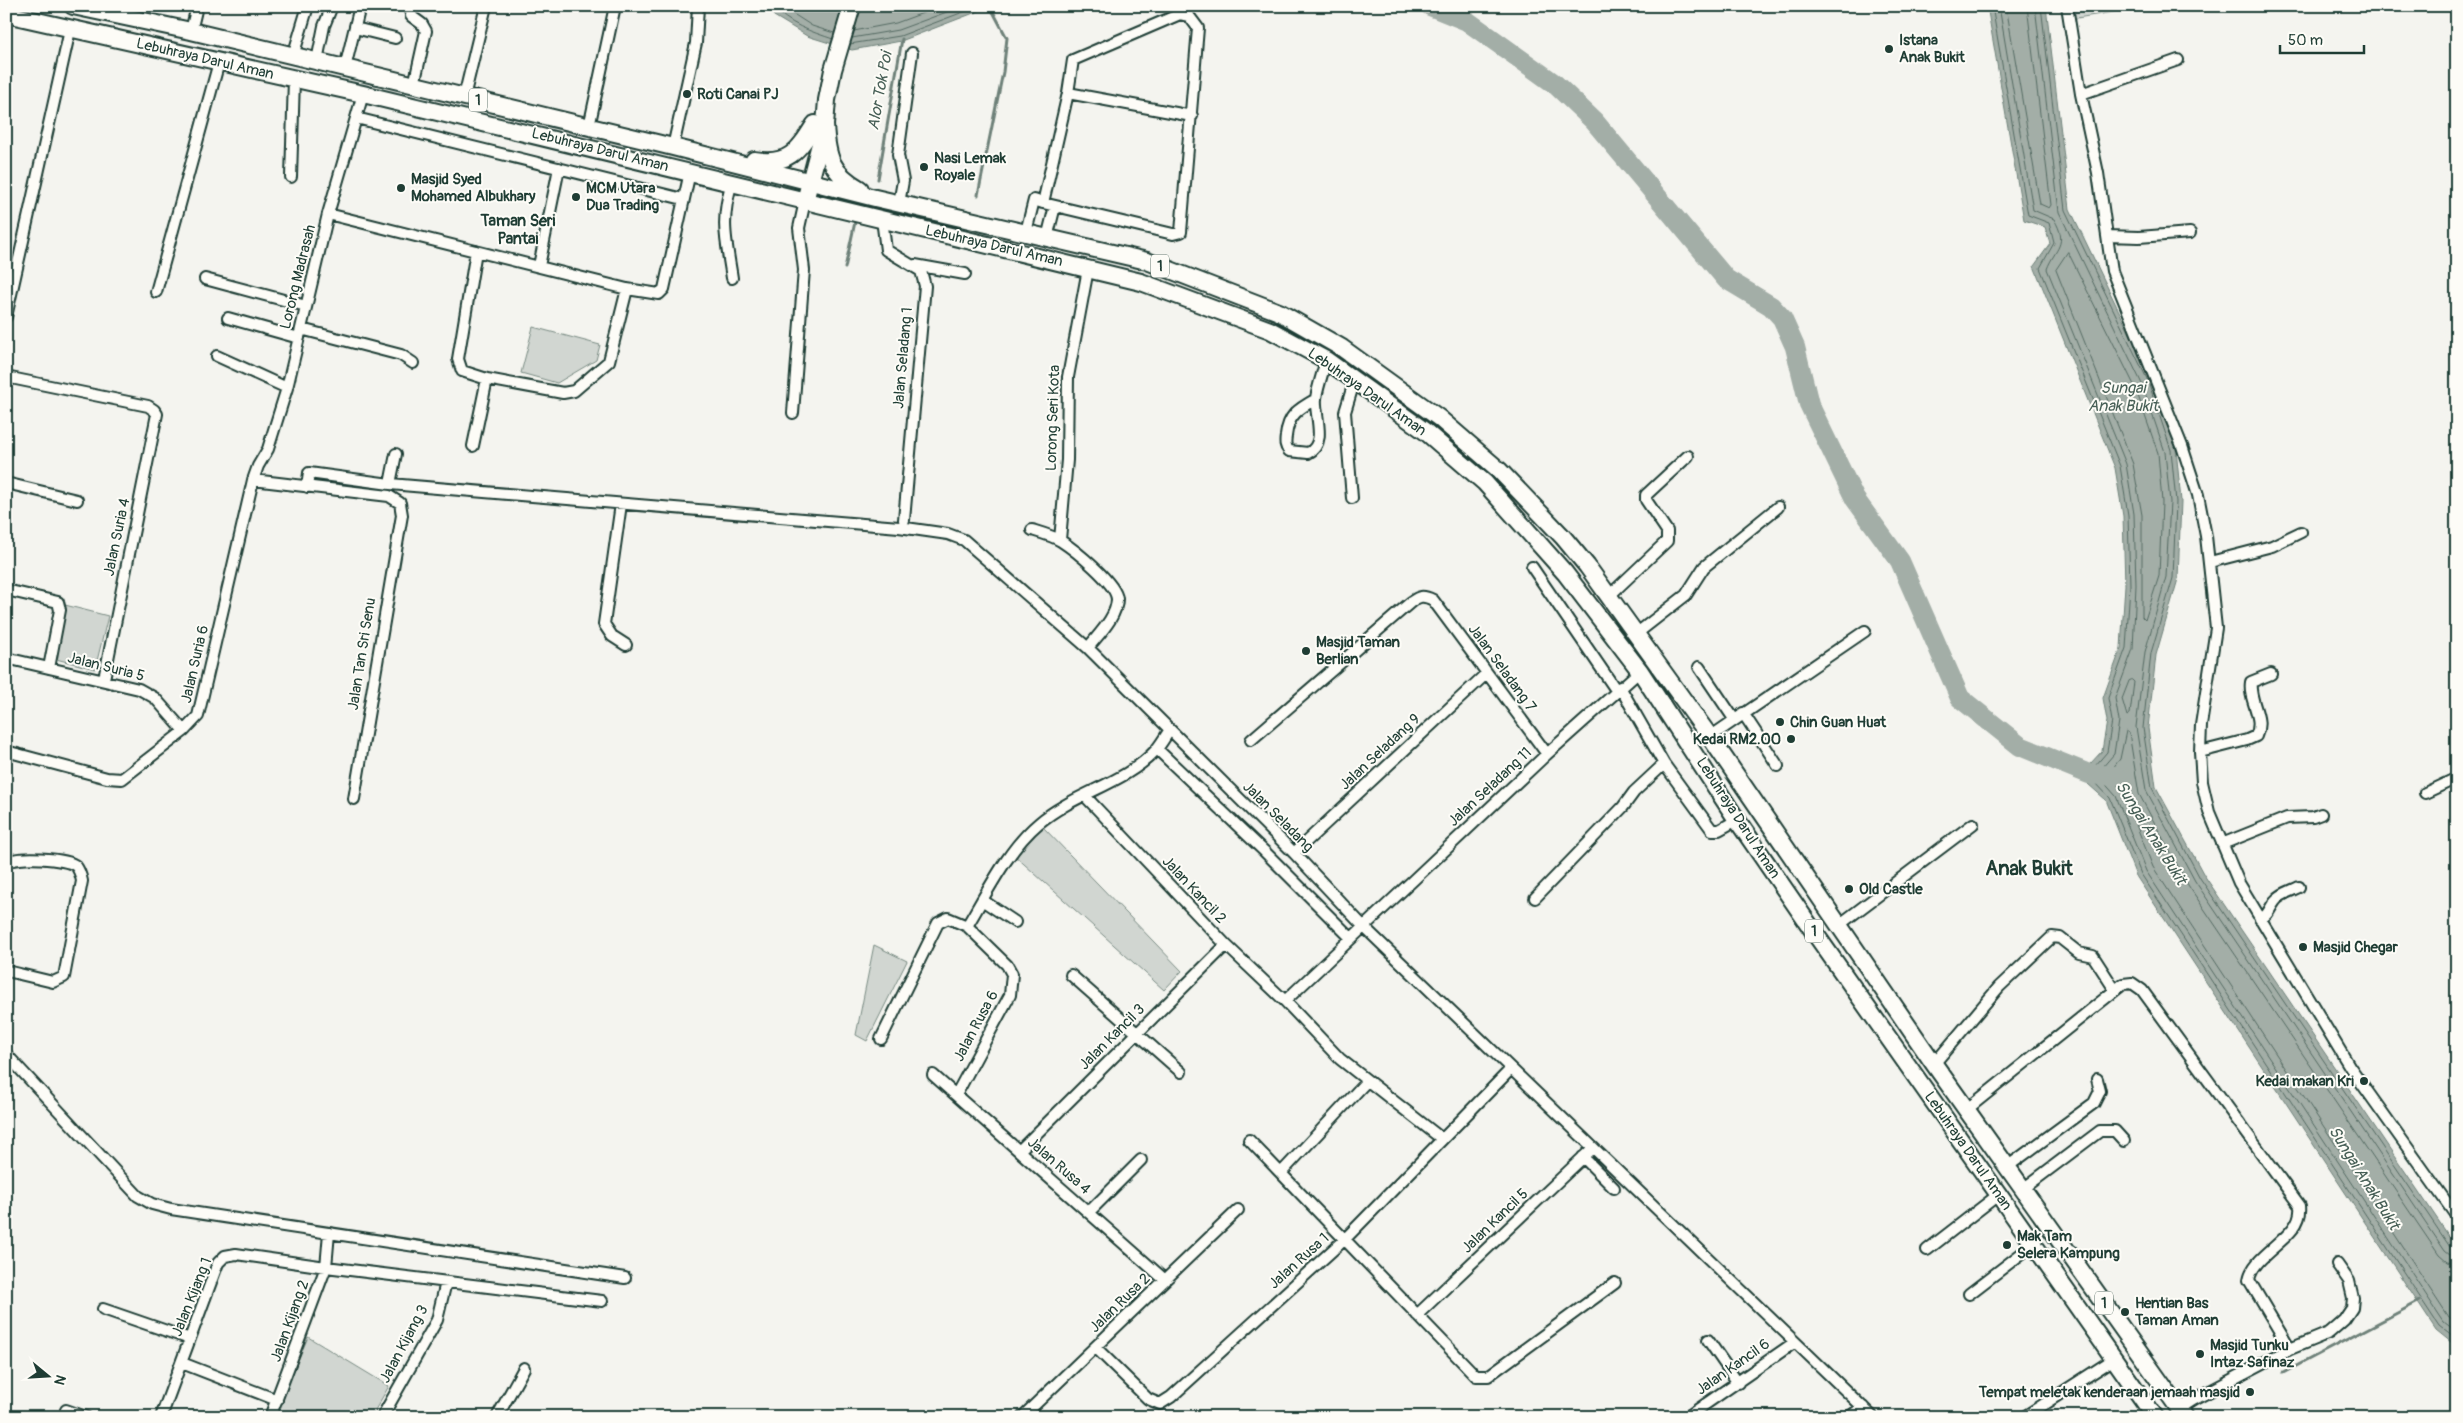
<svg xmlns="http://www.w3.org/2000/svg" width="2463" height="1423" font-family="Pangolin,sans-serif">
	<rect width="100%" height="100%" fill="#f4f4ef"/>
	<filter id="ink" filterUnits="userSpaceOnUse"><feTurbulence type="fractalNoise" baseFrequency=".02" numOctaves="2"/><feDisplacementMap in="SourceGraphic" scale="10" xChannelSelector="R" yChannelSelector="G"/><feConvolveMatrix kernelMatrix="1 2 1 2 8 2 1 2 1" color-interpolation-filters="sRGB"/></filter>
	<g filter="url(#ink)">
		<!-- green -->
		<path fill="#d1d6d1" stroke="#788a82" d="M2062,6H2130L2131,9L2065,20Z
			M533,327L600,345L596,360L557,383L521,373Z
			M65,605L108,616L95,669L52,658Z
			M1042,826L1182,971L1164,990L1014,855Z
			M874,945L907,961L867,1041L856,1035Z
			M308,1337L389,1386L371,1417H274Z"/>
		<!-- water -->
		<path fill="#a3aea7" stroke="#6e8179" d="M767,6H992L901,41L852,50L807,36L774,16Z
			M1987,6H2046L2070,209L2152,380L2176,449L2181,501L2178,579L2156,655L2148,728L2156,787L2204,875L2457,1248V1347L2436,1330L2136,876L2106,800L2088,784L2090,764L2102,751L2107,721L2103,698L2121,648L2125,585L2123,516L2115,468L2034,266L2050,244L2045,227L2024,220Z"/>
		<g fill="none" stroke-linecap="round" stroke-linejoin="round">
			<!-- shore -->
			<path stroke="#546a62" stroke-width="1" d="M773,6C787,24 812,32 833,39
				M781,6L812,26L834,33
				M1992,6L2028,215L2049,223L2054,243L2040,268L2120,466L2128,515L2130,585L2126,648L2108,698L2112,721L2107,752L2095,766L2094,781L2110,798L2141,874L2439,1326L2457,1340
				M1999,6L2033,210L2054,219C2069,245 2055,248 2047,269L2126,464L2134,514L2136,585L2133,649L2115,698L2119,721L2114,754L2101,769L2100,778L2116,796L2146,871L2444,1322L2457,1332
				M2006,6L2040,204L2049,208L2051,205L2027,6
				M2035,6L2059,212L2142,384L2165,452L2170,502L2166,577L2145,652L2136,727L2146,790L2195,881L2445,1251L2450,1255L2457,1256
				M2041,6L2065,210L2148,381L2171,450L2176,502L2173,578L2151,653L2143,728L2152,788L2200,878L2450,1247L2457,1250
				M854,31L896,23L942,6
				M852,38L898,30L963,6
				M850,44L900,36L979,6
				M2068,252L2135,387L2158,453L2162,502L2159,576L2145,620L2142,617V515L2133,464L2056,270Z
				M2132,680L2134,682L2130,714L2127,716L2122,699L2129,681Z
				M2457,1264L2447,1262L2439,1255L2188,885L2139,794L2129,733L2126,731L2120,759L2108,774L2123,792L2153,867L2449,1317L2457,1323"/>
			<!-- stream -->
			<path stroke="#6e8179" stroke-width="3" d="M878,179L902,39
				M978,195L1003,72L1007,38L990,6
				M845,268L855,222
				M2283,1373L2420,1301
				M2200,1417L2205,1414"/>
			<!-- river -->
			<path stroke="#a3aea7" stroke-width="20" d="M1430,6L1467,21L1555,84L1594,121L1726,279L1771,306L1782,318L1795,347L1809,404L1855,499L1900,561L1960,698L2020,746L2089,774L2115,776"/>
			<defs>
				<path id="minor" d="M412,6L411,16L422,24L426,31L414,85
					M2067,6L2081,94L2098,173L2112,271L2182,446L2198,495L2206,536L2216,628L2201,725L2200,752L2202,782L2209,812L2239,883L2350,1067L2457,1217
					M355,28L395,38
					M191,31L197,6
					M293,56L308,6
					M317,61L324,26L332,6
					M345,68L360,6
					M1068,93L1192,116
					M2081,94L2178,60
					M464,97L486,6
					M356,118L683,199
					M589,127L615,6
					M673,147L696,43L698,6
					M291,177L294,79
					M732,182C720,221 726,239 732,278
					M899,203L903,181L898,155L912,53
					M328,214L627,289L659,294L664,289L690,172
					M882,219L886,250L921,271L925,286L904,520
					M1026,232L1034,200L1043,203L1173,234L1181,232L1198,28L1189,16L1180,14L1073,60L1068,93L1043,203
					M2107,236L2139,237L2190,233
					M1047,238L1055,206
					M476,251L458,359L462,371L487,379L563,393L574,391L609,361L627,289
					M915,265L965,274
					M539,266L559,168
					M205,279L306,306
					M156,292L219,62
					M6,317L70,30
					M228,318L299,338
					M301,329L401,355L413,363
					M217,356L287,388
					M6,377L148,406L154,410L157,414L104,679
					M1316,399C1298,409 1288,415 1286,436C1285,443 1285,446 1289,451L1308,453C1328,444 1314,414 1316,398C1318,386 1323,372 1326,360
					M793,413L804,270L799,228L805,201
					M473,446L487,379
					M253,480L389,496L400,503L402,515L354,799
					M6,483L77,500
					M390,484L396,454
					M307,487L309,473L390,484L899,527L948,534L964,540L1088,648L1294,853L1363,926L1873,1417
					M1352,498L1345,412L1355,379
					M621,504L604,624L612,636L626,645
					M1032,530C1042,533 1053,536 1061,541C1075,550 1116,583 1117,599C1117,617 1098,635 1088,648
					M1060,540L1067,460L1068,377L1088,269
					M2210,562L2272,546L2301,532
					M1532,567L1616,690
					M6,590L58,602L60,610L49,668
					M1609,596L1667,541V531L1646,500V495L1688,456
					M1636,634L1686,595L1704,567L1778,507
					M6,658L139,689L155,698L184,731
					M1699,667L1734,719
					M1620,687L1664,764L1712,830H1719L1737,820
					M1743,713L1778,766
					M1710,737L1865,631
					M1251,740L1411,602C1419,596 1423,595 1433,600L1547,754
					M1157,749L1264,851L1351,938
					M6,751L107,778L122,779L184,731L198,716L253,480L258,466L268,449L287,388L328,214L363,94
					M2200,752L2247,740L2256,736C2265,717 2248,701 2251,682L2271,674
					M2425,793L2457,778
					M1085,796L1226,945L1285,1001L1340,1059L1442,1139
					M2222,844L2287,818L2313,817L2321,814
					M1294,853L1487,673
					M6,863C15,855 67,858 76,866C80,871 81,876 82,881L64,977L53,982L7,971
					M1535,898L1623,807L1634,792L1664,764
					M982,900L1015,922
					M2260,919C2269,915 2269,909 2275,901C2280,894 2291,891 2299,887
					M1839,925L1973,824
					M967,926C988,891 1008,849 1039,823C1074,793 1125,784 1156,750C1161,744 1165,737 1169,731
					M1071,975L1181,1072
					M1285,1001L1547,754L1640,671
					M881,1039L938,923L948,918L967,926L1007,965L1012,974L1010,995L956,1095
					M6,1054L138,1196L152,1204L171,1209L625,1278
					M1934,1064L1999,987L2052,937L2060,938L2079,953L2093,956L2115,990
					M933,1075L1165,1280
					M1966,1110L2123,984L2132,983L2142,990L2300,1206C2304,1237 2253,1252 2249,1280L2290,1349
					M1249,1140L1476,1376H1488L1615,1283
					M1019,1151L1226,945
					M1583,1157L1614,1188
					M2007,1167L2094,1103L2100,1091L2097,1079
					M1281,1173L1367,1081
					M2023,1189L2100,1131H2115L2124,1141
					M1089,1212L1141,1160
					M1927,1250L1998,1195
					M1969,1294L2034,1244
					M103,1309L190,1339
					M1417,1315L1593,1148
					M1708,1340L1738,1383
					M1095,1347L1148,1399L1160,1404L1171,1397L1345,1239L1511,1069
					M182,1363L277,1400
					M2179,1409L2193,1400L2290,1349L2329,1333L2344,1320L2352,1308L2353,1298L2349,1281L2337,1264
					M66,1410L86,1417
					M161,1417L218,1263L225,1256L236,1254L326,1267L602,1301
					M270,1417L326,1267L329,1233
					M382,1417L437,1320L446,1282
					M497,1417L524,1368
					M1022,1417L1238,1210
					M1687,1417L1795,1342
					M1849,1417L1863,1407
					M2024,1417L2114,1359"/>
				<path id="primary" d="M805,201L825,125L827,100L833,70L852,6"/>
				<path id="trunk" d="M73,6L191,31L673,147L875,198L1147,261L1279,312L1342,348L1439,418L1499,470L1563,537L1587,566L1710,737L1934,1064L2185,1417
					M6,14L363,94L1141,282L1270,330L1326,360L1426,432L1485,483L1565,573L1640,671L1737,820L1814,932L2155,1417
					M825,125C827,157 831,173 860,189
					M754,160C789,166 798,151 815,124"/>
			</defs>
			<!-- minor casing -->
			<use href="#minor" stroke="#1f3d34" stroke-width="14"/>
			<!-- primary casing -->
			<use href="#primary" stroke="#1f3d34" stroke-width="20"/>
			<!-- trunk casing -->
			<use href="#trunk" stroke="#1f3d34" stroke-width="20"/>
			<!-- minor -->
			<use href="#minor" stroke="#fdfcf7" stroke-width="10"/>
			<!-- primary -->
			<use href="#primary" stroke="#fdfcf7" stroke-width="16"/>
			<!-- trunk -->
			<use href="#trunk" stroke="#fdfcf7" stroke-width="16"/>
		</g>
	</g>
	<!-- markers -->
	<g fill="#1f3d34" stroke="#fdfcf7" stroke-width="2">
		<circle cx="1889" cy="49" r="5"/>
		<circle cx="687" cy="94" r="5"/>
		<circle cx="924" cy="167" r="5"/>
		<circle cx="401" cy="188" r="5"/>
		<circle cx="576" cy="197" r="5"/>
		<circle cx="1306" cy="651" r="5"/>
		<circle cx="1780" cy="722" r="5"/>
		<circle cx="1791" cy="739" r="5"/>
		<circle cx="1849" cy="889" r="5"/>
		<circle cx="2303" cy="947" r="5"/>
		<circle cx="2364" cy="1081" r="5"/>
		<circle cx="2007" cy="1245" r="5"/>
		<circle cx="2125" cy="1312" r="5"/>
		<circle cx="2200" cy="1354" r="5"/>
		<circle cx="2250" cy="1392" r="5"/>
	</g>
	<g text-anchor="middle" dominant-baseline="central" stroke-width="4" stroke-linejoin="round" paint-order="stroke">
		<!-- shield labels -->
		<g fill="#fdfcf7" stroke="#62766e" stroke-width="1">
			<rect x="469" y="88.5" width="18" height="23" rx="4"/>
			<rect x="1151" y="254.5" width="18" height="23" rx="4"/>
			<rect x="1805" y="919.5" width="18" height="23" rx="4"/>
			<rect x="2095" y="1291.5" width="18" height="23" rx="4"/>
		</g>
		<g font-size="14" font-weight="bold" fill="#1f3d34">
			<text x="478" y="100">1</text>
			<text x="1160" y="266">1</text>
			<text x="1814" y="931">1</text>
			<text x="2104" y="1303">1</text>
		</g>
		<!-- poi labels -->
		<g font-size="15" font-weight="bold" fill="#1f3d34" stroke="#fdfcf7" text-anchor="start">
			<text x="1899" y="40">Istana<tspan x="1899" dy="17">Anak Bukit</tspan></text>
			<text x="697" y="94">Roti Canai PJ</text>
			<text x="934" y="158">Nasi Lemak<tspan x="934" dy="17">Royale</tspan></text>
			<text x="411" y="179">Masjid Syed<tspan x="411" dy="17">Mohamed Albukhary</tspan></text>
			<text x="586" y="188">MCM Utara<tspan x="586" dy="17">Dua Trading</tspan></text>
			<text x="1316" y="642">Masjid Taman<tspan x="1316" dy="17">Berlian</tspan></text>
			<text x="1790" y="722">Chin Guan Huat</text>
			<text x="1781" y="739" text-anchor="end">Kedai RM2.00</text>
			<text x="1859" y="889">Old Castle</text>
			<text x="2313" y="947">Masjid Chegar</text>
			<text x="2354" y="1081" text-anchor="end">Kedai makan Kri</text>
			<text x="2017" y="1236">Mak Tam<tspan x="2017" dy="17">Selera Kampung</tspan></text>
			<text x="2135" y="1303">Hentian Bas<tspan x="2135" dy="17">Taman Aman</tspan></text>
			<text x="2210" y="1345">Masjid Tunku<tspan x="2210" dy="17">Intaz Safinaz</tspan></text>
			<text x="2240" y="1392" text-anchor="end">Tempat meletak kenderaan jemaah masjid</text>
		</g>
		<!-- street labels -->
		<g font-size="15" fill="#1f3d34" stroke="#fdfcf7">
			<text transform="translate(205 59) rotate(13)">Lebuhraya Darul Aman</text>
			<text transform="translate(600 150) rotate(14)">Lebuhraya Darul Aman</text>
			<text transform="translate(994 246) rotate(13)">Lebuhraya Darul Aman</text>
			<text transform="translate(298 277) rotate(-76)">Lorong Madrasah</text>
			<text transform="translate(903 358) rotate(-85)">Jalan Seladang 1</text>
			<text transform="translate(1367 392) rotate(35)">Lebuhraya Darul Aman</text>
			<text transform="translate(1053 418) rotate(-88)">Lorong Seri Kota</text>
			<text transform="translate(117 537) rotate(-78)">Jalan Suria 4</text>
			<text transform="translate(362 654) rotate(-81)">Jalan Tan Sri Senu</text>
			<text transform="translate(195 664) rotate(-77)">Jalan Suria 6</text>
			<text transform="translate(106 667) rotate(14)">Jalan Suria 5</text>
			<text transform="translate(1502 668) rotate(54)">Jalan Seladang 7</text>
			<text transform="translate(1380 752) rotate(-43)">Jalan Seladang 9</text>
			<text transform="translate(1490 787) rotate(-43)">Jalan Seladang 11</text>
			<text transform="translate(1278 817) rotate(45)">Jalan Seladang</text>
			<text transform="translate(1738 818) rotate(57)">Lebuhraya Darul Aman</text>
			<text transform="translate(1194 890) rotate(47)">Jalan Kancil 2</text>
			<text transform="translate(976 1026) rotate(-62)">Jalan Rusa 6</text>
			<text transform="translate(1112 1037) rotate(-45)">Jalan Kancil 3</text>
			<text transform="translate(1968 1151) rotate(55)">Lebuhraya Darul Aman</text>
			<text transform="translate(1059 1166) rotate(41)">Jalan Rusa 4</text>
			<text transform="translate(1495 1221) rotate(-44)">Jalan Kancil 5</text>
			<text transform="translate(1299 1261) rotate(-42)">Jalan Rusa 1</text>
			<text transform="translate(192 1297) rotate(-68)">Jalan Kijang 1</text>
			<text transform="translate(1120 1303) rotate(-44)">Jalan Rusa 2</text>
			<text transform="translate(290 1321) rotate(-70)">Jalan Kijang 2</text>
			<text transform="translate(404 1344) rotate(-62)">Jalan Kijang 3</text>
			<text transform="translate(1733 1367) rotate(-35)">Jalan Kancil 6</text>
		</g>
		<!-- water labels -->
		<g font-size="16" font-style="italic" fill="#475f56" stroke="#fdfcf7">
			<text transform="translate(880 91) rotate(-80)">Alor Tok Poi</text>
			<text x="2123" y="388">Sungai<tspan x="2123" dy="18">Anak Bukit</tspan></text>
			<text transform="translate(2151 833) rotate(58)">Sungai Anak Bukit</text>
			<text transform="translate(2364 1178) rotate(58)">Sungai Anak Bukit</text>
		</g>
		<!-- neighbourhood labels -->
		<g font-size="16" font-weight="bold" fill="#1f3d34" stroke="#fdfcf7">
			<text x="518" y="221">Taman Seri<tspan x="518" dy="18">Pantai</tspan></text>
		</g>
		<!-- district labels -->
		<g font-size="20" font-weight="bold" fill="#1f3d34" stroke="#fdfcf7">
			<text x="2029" y="868">Anak Bukit</text>
		</g>
	</g>
	<!-- margin -->
	<rect width="2463" height="1423" fill="none" stroke="#fdfcf7" stroke-width="25"/>
	<rect x="12" y="12" width="2438" height="1398" fill="none" stroke="#1f3d34" stroke-width="2" filter="url(#ink)"/>
	<!-- north arrow -->
	<g transform="translate(48 1376) rotate(108)" stroke="#fdfcf7" stroke-width="4" paint-order="stroke">
	<path d="M0-4L9 19L0 12L-9 19Z" fill="#1f3d34"/>
	<text y="-8" font-size="14" font-weight="bold" text-anchor="middle" fill="#1f3d34">N</text>
	</g>
	<!-- scale -->
	<path d="M2280 45v8h84v-8" fill="none" stroke="#1f3d34" stroke-width="2.5"/>
	<text x="2288" y="45" font-size="15" fill="#1f3d34" stroke="#fdfcf7" stroke-width="4" paint-order="stroke">50 m</text>
</svg>
